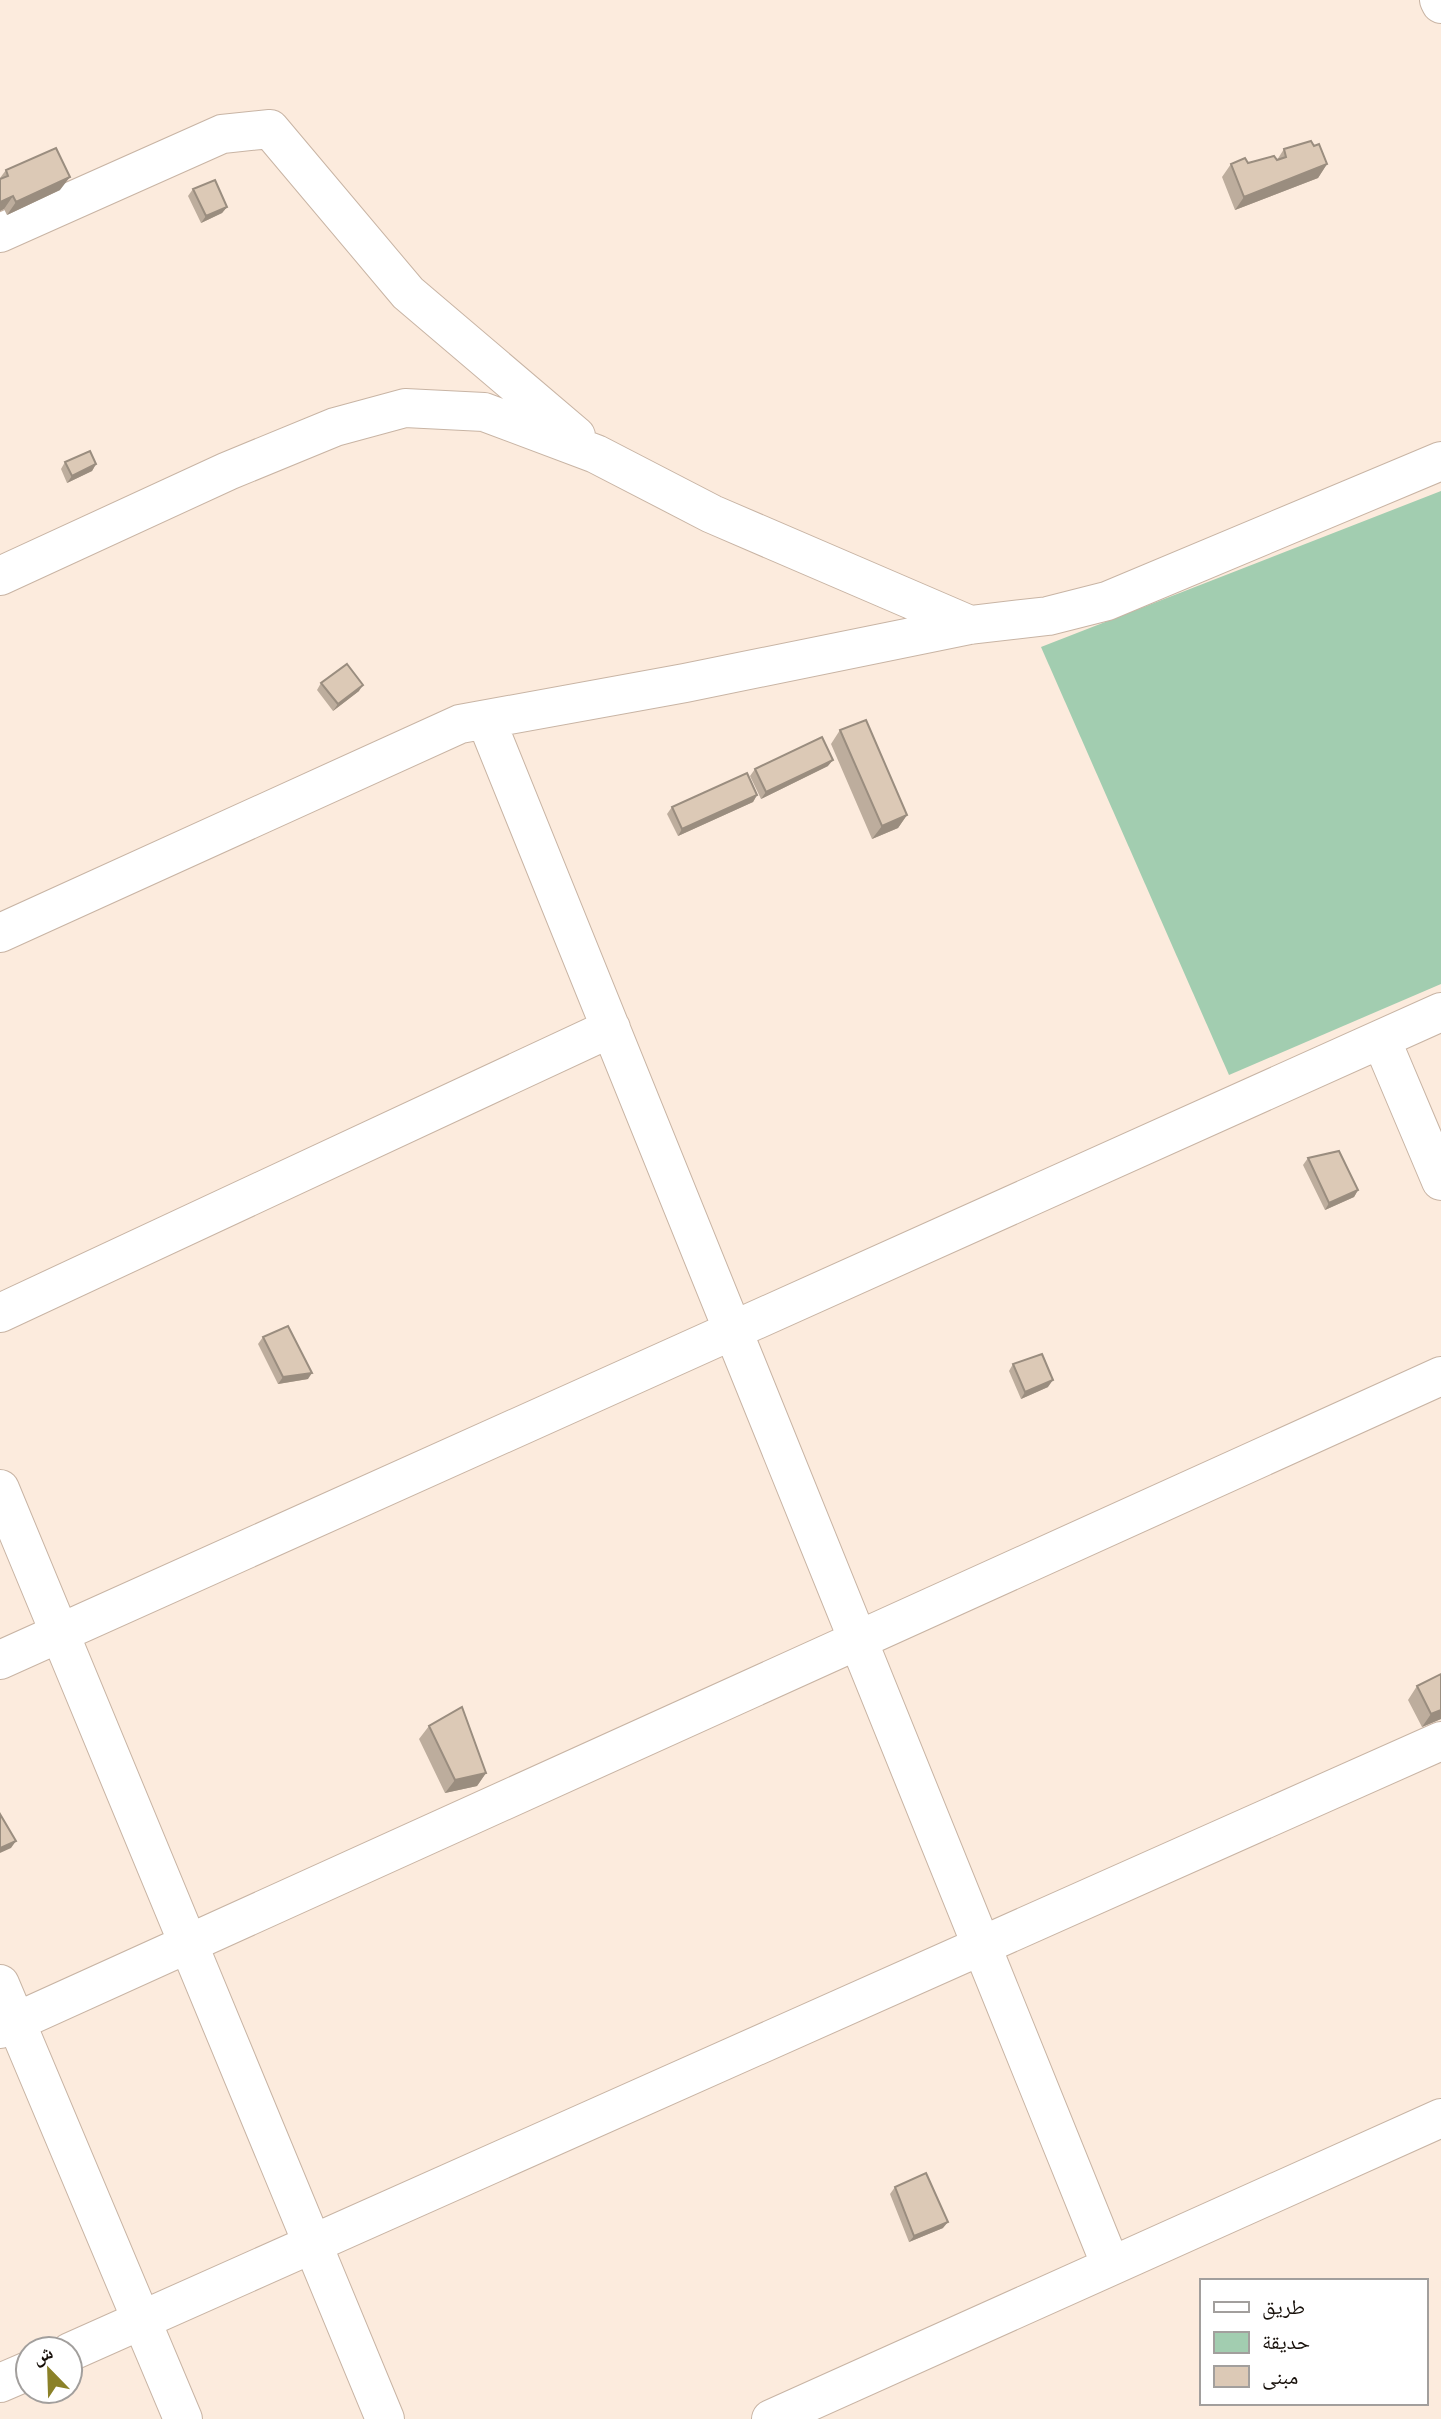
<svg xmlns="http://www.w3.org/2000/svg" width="1441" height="2419" font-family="'Titillium Web','Noto Naskh Arabic',sans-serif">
	<rect width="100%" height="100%" fill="#fcebdd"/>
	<!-- green -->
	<path fill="#a2cdb0" d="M1441,491V984L1229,1075L1041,647Z"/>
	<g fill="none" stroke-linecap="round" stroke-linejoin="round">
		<defs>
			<path id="minor" d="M1439,0L1441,4
				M0,233L222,134L270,129L408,293L576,436
				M0,576L228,471L335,427L405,408L484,412L596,454L712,514L970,625
				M486,720L1111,2266
				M0,933L460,724L685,683L970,625L1048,616L1107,601L1441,461
				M1381,1039L1441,1181
				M0,1313L611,1028
				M0,1489L385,2419
				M0,1660L1441,1012
				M0,1984L183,2419
				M0,2029L1441,1376
				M70,2352L1441,1741
				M0,2383L28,2371
				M771,2419L1441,2118"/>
		</defs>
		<!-- minor casing -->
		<use href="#minor" stroke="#c8b4a4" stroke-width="40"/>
		<!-- minor -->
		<use href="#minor" stroke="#fff" stroke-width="38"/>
	</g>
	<!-- wall -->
	<path fill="#bdad9d" d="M1314,146L1327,164L1318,178L1235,210L1222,177L1231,164L1277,160L1284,149Z
		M6,170L60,190L7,215L4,209L0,211V178Z
		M193,189L227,207L222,213L201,223L188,196Z
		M65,462L96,464L92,471L67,483L61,469Z
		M321,683L359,691L333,711L317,690Z
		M840,730L907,815L898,828L872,839L831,744Z
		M828,766L761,799L750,776L755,769Z
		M757,795L753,802L678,836L667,814L672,807Z
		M1308,1158L1358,1190L1354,1197L1325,1210L1303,1165Z
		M263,1337L308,1379L278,1384L258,1344Z
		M1013,1364L1048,1387L1021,1399L1009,1371Z
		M1441,1674V1719L1422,1727L1408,1700L1417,1686Z
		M429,1726L486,1773L477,1786L445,1793L419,1739Z
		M895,2187L943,2228L909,2242L890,2194Z"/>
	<!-- shaded-wall -->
	<path fill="#9a8d7f" d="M1327,164L1318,178L1235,210L1244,197Z
		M70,177L60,190L7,215L16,202Z
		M13,196L4,209L0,211V202Z
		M227,207L222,213L201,223L206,216Z
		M96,464L92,471L67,483L72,476Z
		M363,685L359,691L333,711L338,704Z
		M833,760L828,766L761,799L766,792Z
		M757,795L753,802L678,836L682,829Z
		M907,815L898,828L872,839L882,826Z
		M1358,1190L1354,1197L1325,1210L1329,1203Z
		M312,1373L308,1379L278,1384L283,1377Z
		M1053,1380L1048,1387L1021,1399L1025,1392Z
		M1441,1710V1719L1422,1727L1431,1714Z
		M486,1773L477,1786L445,1793L455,1780Z
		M16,1841L11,1848L0,1853V1848Z
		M948,2222L943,2228L909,2242L914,2236Z"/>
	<!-- building -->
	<path fill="#dcc9b6" stroke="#9a8d7f" stroke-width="2" d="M1311,141L1314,146L1319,144L1327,164L1244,197L1231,164L1245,158L1248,163L1274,156L1277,160L1286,157L1284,149Z
		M56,148L70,177L16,202L13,196L0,202V179L8,176L6,170Z
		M215,180L227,207L206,216L193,189Z
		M90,451L96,464L72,476L65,462Z
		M347,664L363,685L338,704L321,683Z
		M866,720L907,815L882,826L840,730Z
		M822,737L833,760L766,792L755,769Z
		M747,773L757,795L682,829L672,807Z
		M1339,1151L1358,1190L1329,1203L1308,1158Z
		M288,1326L312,1373L283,1377L263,1337Z
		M1042,1354L1053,1380L1025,1392L1013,1364Z
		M1441,1674V1710L1431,1714L1417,1686Z
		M462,1707L486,1773L455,1780L429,1726Z
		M0,1814L16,1841L0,1848Z
		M926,2173L948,2222L914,2236L895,2187Z"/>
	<!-- legend -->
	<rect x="1200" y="2279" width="228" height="126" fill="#ffffff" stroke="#a29f9d" stroke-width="2"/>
	<rect x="1214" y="2302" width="35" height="10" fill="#ffffff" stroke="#a29f9d" stroke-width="2"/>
	<text x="1262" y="2314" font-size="21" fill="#160f09">طريق</text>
	<rect x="1214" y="2332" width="35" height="21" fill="#a2cdb0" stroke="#a29f9d" stroke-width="2"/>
	<text x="1262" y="2349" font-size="21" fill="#160f09">حديقة</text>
	<rect x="1214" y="2366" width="35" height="21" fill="#dcc9b6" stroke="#a29f9d" stroke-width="2"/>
	<text x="1262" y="2384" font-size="21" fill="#160f09">مبنى</text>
	<!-- north arrow -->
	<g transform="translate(49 2370) rotate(337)"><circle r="33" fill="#ffffff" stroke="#a29f9d" stroke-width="2"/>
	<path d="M0-5L12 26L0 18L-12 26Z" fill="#8b8128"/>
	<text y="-10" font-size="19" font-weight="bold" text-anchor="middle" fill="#160f09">ش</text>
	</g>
</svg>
